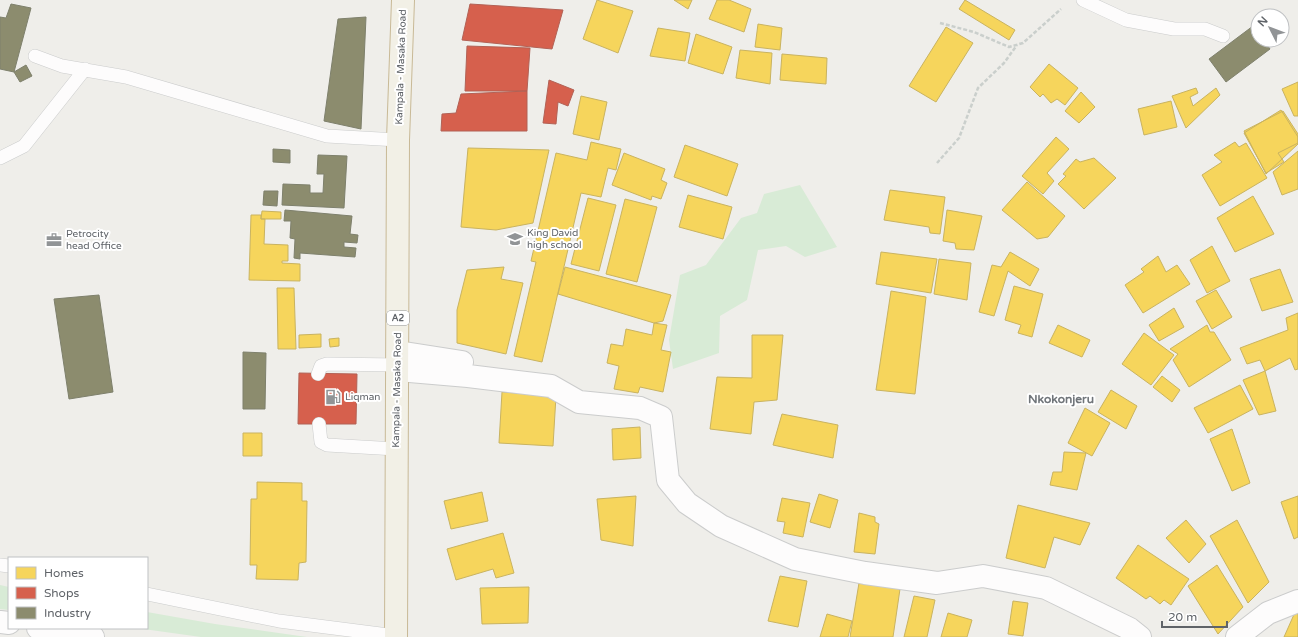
<svg xmlns="http://www.w3.org/2000/svg" width="1298" height="637" font-family="'Varela Round',sans-serif">
	<rect width="100%" height="100%" fill="#efeeea"/>
	<!-- green -->
	<path fill="#d8ebd6" d="M800,185L837,247L805,257L786,246L758,250L747,300L720,316L719,353L673,369L669,340L680,275L706,265L741,218L757,213L764,194Z
		M0,585L9,587V610L0,609Z
		M147,612L215,624L307,637H201L136,628H147Z"/>
	<!-- homes -->
	<path fill="#f6d55c" stroke="#c9b360" d="M597,0L633,11L618,53L583,39Z
		M674,0H692L688,9Z
		M717,0H729L751,9L744,32L709,19Z
		M965,0L1015,30L1009,40L959,9Z
		M758,24L782,28L780,50L755,47Z
		M946,27L973,43L936,102L909,86Z
		M658,28L690,33L685,61L650,56Z
		M696,34L732,47L723,74L688,63Z
		M740,50L772,53L770,84L736,78Z
		M782,54L827,58L826,84L780,80Z
		M1049,64L1078,88L1065,105L1057,99L1051,103L1043,94L1040,97L1030,87Z
		M1298,82V116H1294L1282,89Z
		M1196,88L1198,93L1190,97L1193,106L1216,88L1220,95L1186,128L1172,96Z
		M1081,92L1095,107L1079,123L1065,111Z
		M581,96L607,102L599,140L573,134Z
		M1171,101L1177,127L1144,135L1138,109Z
		M1281,110L1298,137V143L1278,153L1284,162L1266,173L1244,133Z
		M1283,111L1298,134V144L1266,174L1244,131Z
		M1056,137L1069,149L1047,173L1054,181L1043,194L1022,176Z
		M591,142L621,149L616,170L608,168L601,197L581,193L542,362L514,356L536,262L531,261L556,153L587,160Z
		M1235,142L1239,147L1246,143L1267,178L1220,206L1202,175L1222,162L1214,155Z
		M685,145L738,164L727,196L674,177Z
		M468,148L549,150L533,223L496,230L461,227Z
		M1298,151V189L1282,195L1273,172Z
		M624,153L665,169L661,180L667,183L661,199L652,196L651,200L612,185Z
		M1094,158L1116,178L1084,209L1058,184L1066,176L1063,174L1076,159L1080,162Z
		M1027,182L1065,216L1048,237L1037,239L1002,210Z
		M890,190L945,197L940,234L930,233L929,227L884,220Z
		M688,195L732,207L723,239L679,227Z
		M1253,196L1274,234L1235,252L1217,218Z
		M588,198L616,205L599,271L571,264Z
		M625,199L657,207L637,282L606,274Z
		M947,210L982,216L974,250L956,249L955,243L943,241Z
		M262,211L281,212V219H261Z
		M251,215H261V219H265L264,244L288,245V261H282V263L300,264V281L249,280Z
		M1212,246L1230,281L1207,293L1190,260Z
		M881,252L937,259L931,293L876,284Z
		M1010,252L1039,269L1030,286L1008,271L994,316L979,312L992,265L1001,267Z
		M1158,256L1166,272L1177,265L1190,284L1143,313L1125,285L1144,272L1141,269Z
		M939,259L971,263L967,300L934,294Z
		M504,267L501,279L523,283L506,354L457,343V310L467,270Z
		M565,267L671,295L663,321L654,323L558,294Z
		M1280,269L1293,302L1262,311L1250,279Z
		M1014,286L1043,294L1032,337L1018,333L1021,325L1005,320Z
		M277,288H294L296,349H278Z
		M1216,290L1232,317L1212,329L1196,301Z
		M891,291L926,297L915,394L876,390Z
		M1174,308L1184,327L1159,341L1149,325Z
		M1298,313V369L1295,370L1290,358L1265,371L1260,360L1247,364L1240,348L1288,330L1286,318Z
		M654,323L667,325L661,350L671,352L663,392L640,387L638,393L614,389L619,366L607,363L611,344L623,346L626,329L652,335Z
		M1058,325L1090,340L1082,357L1049,343Z
		M1207,325L1210,332H1214L1231,360L1189,387L1173,360L1178,354L1170,349Z
		M1144,333L1174,355L1151,385L1122,364Z
		M321,334V347L299,348V335Z
		M752,335H783L777,400L754,402L751,434L710,429L717,377L752,378Z
		M339,338V346L330,347L329,339Z
		M1265,371L1276,411L1259,415L1243,380Z
		M1162,376L1180,390L1172,402L1153,387Z
		M1240,385L1253,409L1208,433L1194,408Z
		M1111,390L1137,406L1126,429L1098,412Z
		M502,392L556,396L553,446L499,443Z
		M1085,408L1110,423L1092,456L1068,443Z
		M782,414L838,425L833,458L773,445Z
		M640,427L641,458L613,460L612,429Z
		M1232,429L1250,483L1232,491L1210,439Z
		M243,433H262V456H243Z
		M1064,452L1086,453L1077,490L1050,485L1053,472H1062Z
		M257,482L302,483V501H307L306,562L299,563L298,580L256,579L257,565H250L251,499H257Z
		M482,492L488,521L451,529L444,501Z
		M819,494L838,500L830,528L810,522Z
		M636,496L633,546L601,540L597,499Z
		M1298,496V537L1294,539L1281,502Z
		M782,498L810,503L803,537L783,533L785,522L777,521Z
		M1018,505L1090,523L1080,545L1054,537L1045,568L1006,558Z
		M859,513L875,517V522L879,524L875,554L854,552Z
		M1186,520L1206,544L1189,563L1166,538Z
		M1237,520L1269,582L1248,603L1210,536Z
		M503,533L514,573L496,578L493,569L456,580L447,549Z
		M1138,545L1189,579L1171,605L1164,600L1160,604L1150,596L1146,599L1116,578Z
		M1217,565L1243,607L1218,634L1188,586Z
		M780,576L807,581L798,627L768,621Z
		M859,583L900,589L893,637H850Z
		M529,587L528,623L482,624L480,588Z
		M914,596L935,600L927,637H904Z
		M1013,601L1028,603L1023,636L1008,634Z
		M1296,610L1298,611V637H1284Z
		M948,613L972,620L967,637H941Z
		M827,614L852,621L848,637H820Z"/>
	<!-- shops -->
	<path fill="#d6604d" stroke="#b26155" d="M470,4L563,10L552,49L462,40Z
		M467,46L530,48L527,91H465Z
		M549,80L574,90L568,106L558,102L556,124L543,123Z
		M527,91V131H441L442,114L456,113L461,94Z
		M299,373L357,374L356,424H298Z"/>
	<!-- industry -->
	<path fill="#8c8c6e" stroke="#7e806c" d="M11,4L31,8L14,72L0,69V17L6,18Z
		M366,17L361,129L324,121L338,19Z
		M1253,26L1258,33V40H1264L1270,49L1226,82L1209,59Z
		M26,65L32,76L20,82L14,72Z
		M273,149L290,150V163L273,162Z
		M318,155L347,156L344,208L282,205L283,184L310,185V193H323L324,174H317Z
		M264,191H278L277,206L263,205Z
		M285,210L352,216L350,234L358,235L357,243L344,242V247L356,248L355,257L300,253V259L294,258L295,239L290,238L291,221H284Z
		M99,295L113,392L69,399L54,299Z
		M243,352L266,353L265,409H243Z"/>
	<g fill="none" stroke-linecap="round" stroke-linejoin="round">
		<defs>
			<path id="service" d="M1083,0L1126,20L1174,29H1205L1223,36
				M35,56L62,66L126,77L327,136L398,140
				M0,158L24,146L85,69
				M318,374L321,366L327,364L398,365
				M319,424L321,442L327,445L396,449
				M0,565L9,566
				M147,594L279,621L396,636"/>
			<path id="minor" d="M398,352L462,362
				M398,370L468,376L551,386L579,402L640,408L661,417L668,480L687,503L721,526L795,559L865,573L937,583L983,576L1046,588L1130,629L1140,637
				M0,622L9,623
				M38,628L93,637
				M1237,637L1268,613L1298,601"/>
			<path id="trunk" d="M396,637L398,140L403,0"/>
		</defs>
		<!-- service casing -->
		<use href="#service" stroke="#cbcccc" stroke-width="14"/>
		<!-- minor casing -->
		<use href="#minor" stroke="#cbcccc" stroke-width="24"/>
		<!-- trunk casing -->
		<use href="#trunk" stroke="#c8b996" stroke-width="24"/>
		<!-- path -->
		<path stroke="#cacfcc" stroke-width="2.5" stroke-dasharray="4 2" stroke-linecap="butt" d="M940,23L974,32L1009,47L1023,43L1061,9
			M937,163L959,138L978,88L1004,63L1017,45"/>
		<!-- service -->
		<use href="#service" stroke="#fdfcfc" stroke-width="13"/>
		<!-- minor -->
		<use href="#minor" stroke="#fdfcfc" stroke-width="22"/>
		<!-- trunk -->
		<use href="#trunk" stroke="#f2f0e6" stroke-width="22"/>
	</g>
	<!-- icons -->
	<defs>
		<symbol id="school-bare" viewBox="-9 -9 18 18"><path d="M0-5L7-2L0 1L-7-2ZM-4 1L0 2.5L4 1V4Q0 6-4 4Z" fill="#919496" stroke="#fff" stroke-width="2.5" paint-order="stroke"/></symbol>
		<symbol id="office-bare" viewBox="-9 -9 18 18"><path d="M-6-3h4V-5.5h4V-3h4V5H-6ZM-1-4.5V-3h2v-1.5ZM-6 0V1H6V0Z" fill="#919496" stroke="#fff" stroke-width="2.5" paint-order="stroke"/></symbol>
		<symbol id="fuel-bare" viewBox="-9 -9 18 18"><path d="M-5.5-6h7V0h2V4h1.3V-2.5L3-4.5l.8-.8L6-3V5H2.5V1h-1V6h-7ZM-4.2-4.7v3.2H.2V-4.7Z" fill="#919496" stroke="#fff" stroke-width="2.5" paint-order="stroke"/></symbol>
	</defs>
	<g fill-rule="evenodd">
		<use href="#school-bare" x="504" y="228" width="22" height="22"/>
		<use href="#office-bare" x="43" y="229" width="22" height="22"/>
		<use href="#fuel-bare" x="322" y="386" width="22" height="22"/>
	</g>
	<g text-anchor="middle" dominant-baseline="central" stroke-width="4" stroke-linejoin="round" paint-order="stroke">
		<!-- shield labels -->
		<rect fill="#fff" stroke="#8f9295" stroke-width="1" x="387" y="311" width="22" height="14" rx="3"/>
		<g font-size="9" font-weight="bold" fill="#5f6368">
			<text x="398" y="318">A2</text>
		</g>
		<!-- street labels -->
		<g font-size="10" fill="#5f6368" stroke="#fff">
			<text transform="translate(401 67) rotate(-88)">Kampala - Masaka Road</text>
			<text transform="translate(397 390) rotate(-89)">Kampala - Masaka Road</text>
		</g>
		<!-- poi labels -->
		<g font-size="10" fill="#5f6368" stroke="#fff" text-anchor="start">
			<text x="527" y="233">King David<tspan x="527" dy="12">high school</tspan></text>
			<text x="66" y="234">Petrocity<tspan x="66" dy="12">head Office</tspan></text>
			<text x="345" y="397">Liqman</text>
		</g>
		<!-- quarter labels -->
		<g font-size="12" font-weight="bold" fill="#70757a" stroke="#fff">
			<text x="1061" y="399">Nkokonjeru</text>
		</g>
	</g>
	<!-- legend -->
	<rect x="8" y="557" width="140" height="72" fill="#ffffff" stroke="#bfc1c3"/>
	<rect x="16" y="567" width="20" height="12" fill="#f6d55c" stroke="#bfc1c3"/>
	<text x="44" y="577" font-size="12" fill="#5f6368">Homes</text>
	<rect x="16" y="587" width="20" height="12" fill="#d6604d" stroke="#bfc1c3"/>
	<text x="44" y="597" font-size="12" fill="#5f6368">Shops</text>
	<rect x="16" y="607" width="20" height="12" fill="#8c8c6e" stroke="#bfc1c3"/>
	<text x="44" y="617" font-size="12" fill="#5f6368">Industry</text>
	<!-- north arrow -->
	<g transform="translate(1270 28) rotate(312)"><circle r="19" fill="#ffffff" stroke="#bfc1c3"/>
	<path d="M0-3L7 15L0 10L-7 15Z" fill="#919496"/>
	<text y="-6" font-size="11" font-weight="bold" text-anchor="middle" fill="#5f6368">N</text>
	</g>
	<!-- scale -->
	<path d="M1162 621v6h65v-6" fill="none" stroke="#5f6368" stroke-width="2"/>
	<text x="1168" y="621" font-size="12" fill="#5f6368" stroke="#ffffff" stroke-width="3" paint-order="stroke">20 m</text>
</svg>
